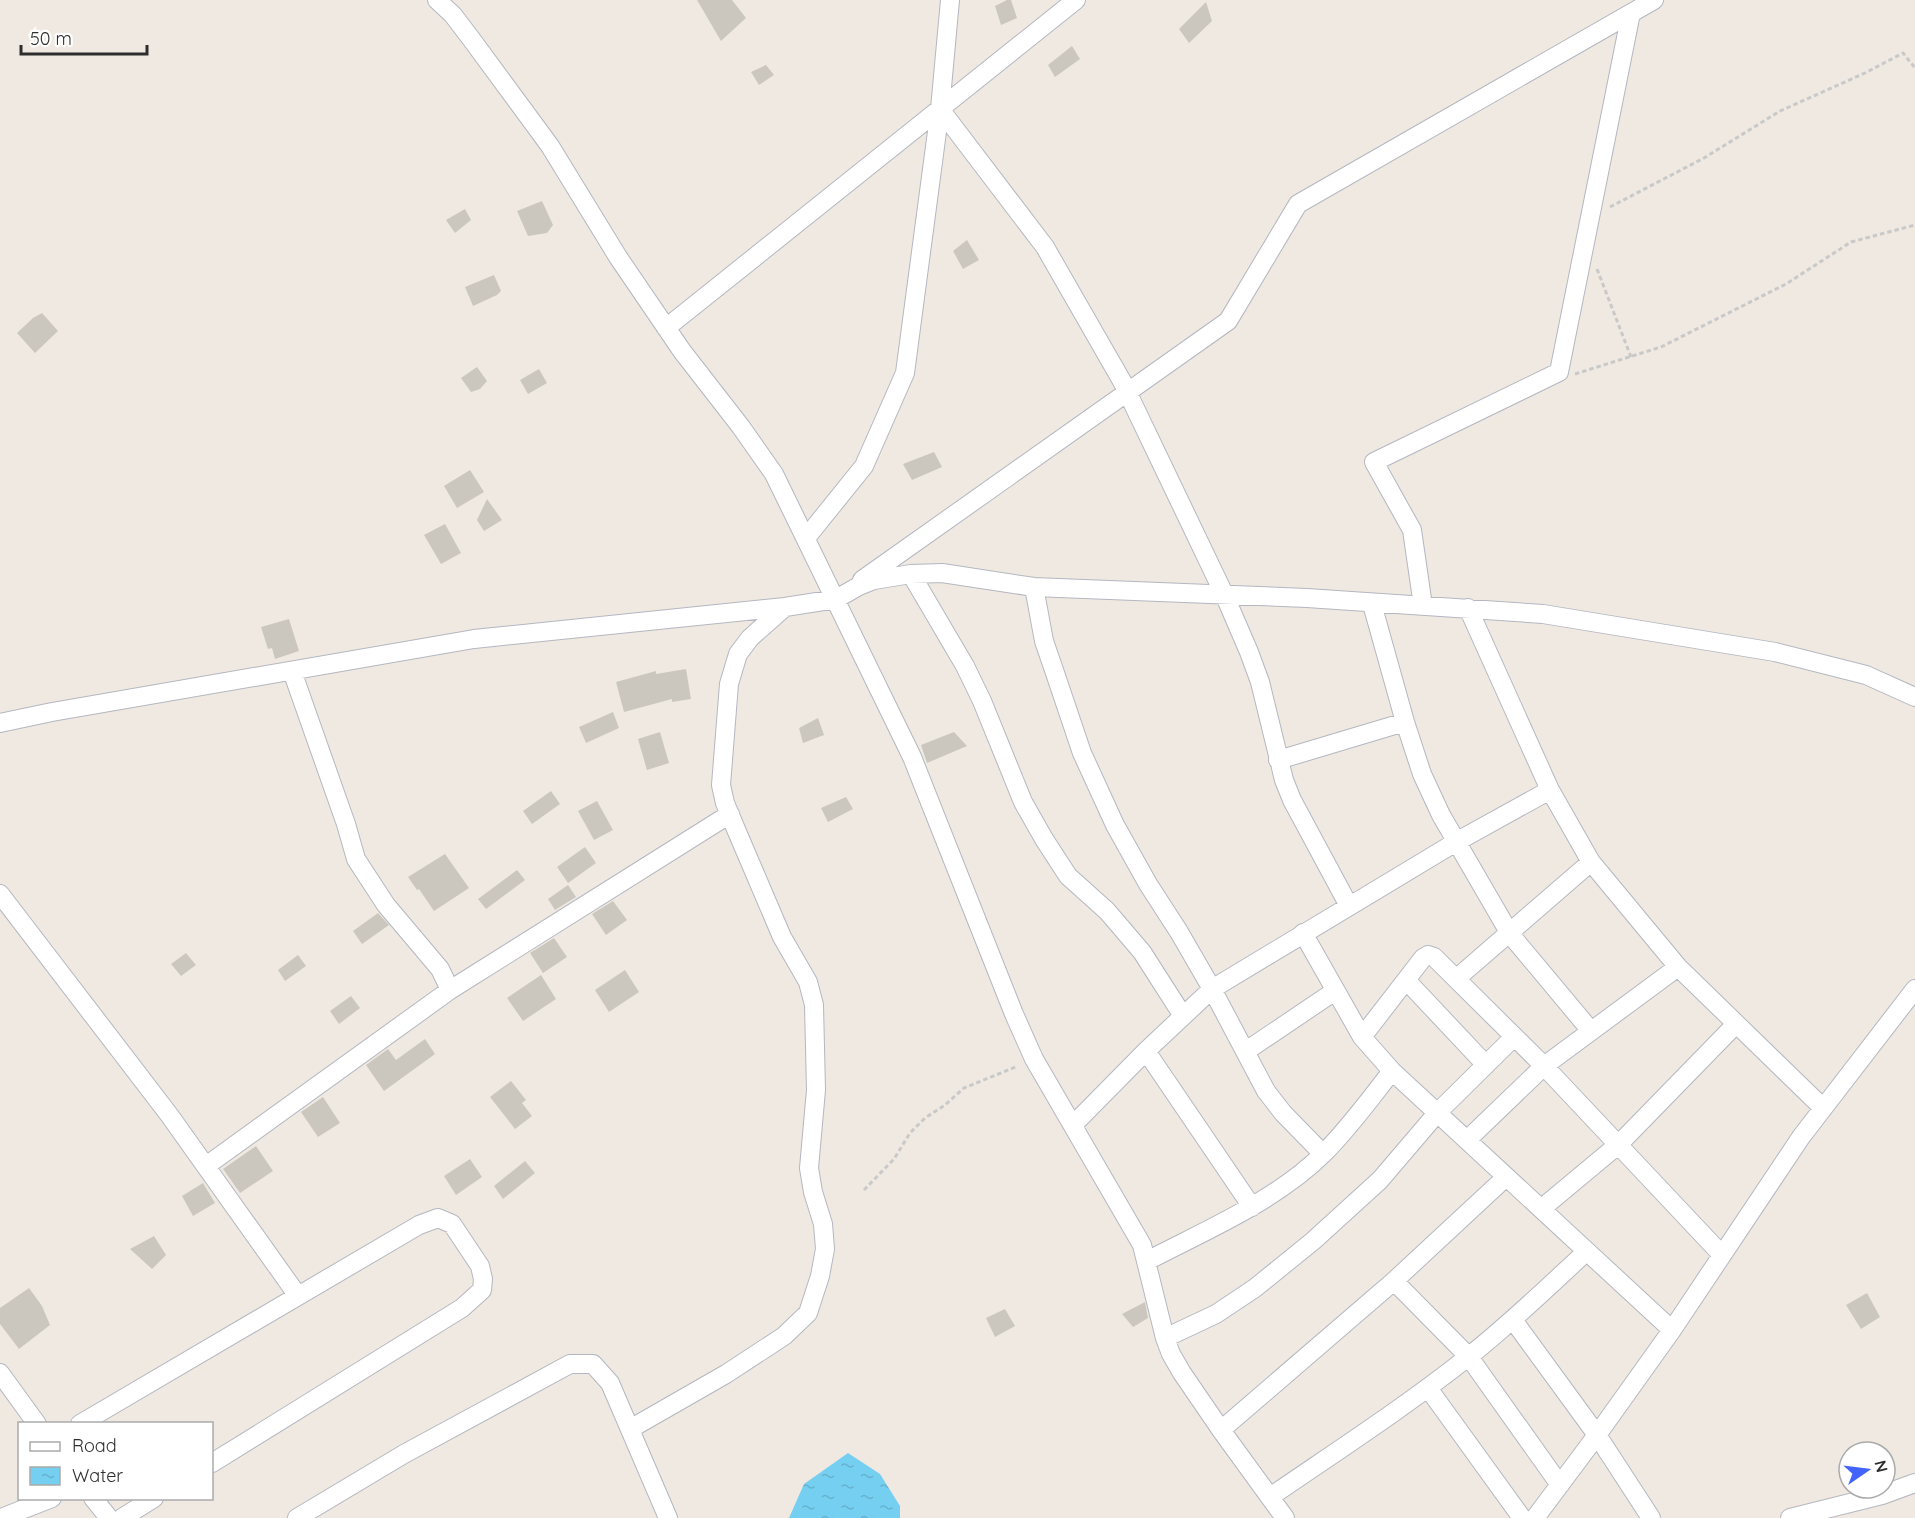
<svg xmlns="http://www.w3.org/2000/svg" width="1915" height="1518" font-family="Quicksand,sans-serif">
	<defs>
		<pattern id="water-ripples" width="26" height="14" patternUnits="userSpaceOnUse" patternTransform="scale(1.5)"><rect width="26" height="14" fill="#75cff0"/><path d="M2 4q2-2 4 0t4 0M15 11q2-2 4 0t4 0" fill="none" stroke="#66b2ce"/></pattern>
	</defs>
	<rect width="100%" height="100%" fill="#efe9e1"/>
	<!-- water -->
	<path fill="url(#water-ripples)" d="M848,1453L880,1474L900,1506V1518H789L804,1484Z"/>
	<!-- building -->
	<path fill="#cbc7bf" d="M697,0H732L746,18L721,41Z
		M1007,0H1011L1017,18L1001,25L995,6Z
		M1206,2L1212,21L1189,43L1179,29Z
		M1072,46L1080,59L1055,77L1048,65Z
		M766,65L774,75L759,85L751,72Z
		M542,201L553,225L547,233L528,236L517,211Z
		M465,209L471,220L455,233L446,220Z
		M967,240L979,260L963,269L953,251Z
		M494,275L501,291L497,295L473,306L465,287Z
		M42,313L58,331L35,353L17,333L33,318Z
		M477,367L487,381L480,389L471,392L461,378Z
		M539,369L547,383L528,394L520,380Z
		M934,452L942,467L912,480L903,464Z
		M470,470L484,492L457,508L444,486Z
		M487,499L502,520L484,531L477,520Z
		M445,524L461,553L441,564L424,535Z
		M289,619L299,651L275,659L272,648L268,649L261,627Z
		M686,669L691,699L672,702V699L624,712L616,682L656,671V674Z
		M613,712L619,728L586,743L579,727Z
		M818,718L824,735L803,743L799,728Z
		M660,732L669,763L647,770L638,739Z
		M954,732L967,746L927,763L921,745Z
		M551,791L560,804L532,824L523,811Z
		M846,797L853,809L828,822L821,808Z
		M597,801L613,830L594,840L578,811Z
		M585,847L596,863L568,883L557,867Z
		M445,854L469,888L434,911L419,889L417,890L408,877Z
		M517,870L525,880L486,909L478,899Z
		M568,885L576,897L555,910L548,899Z
		M613,901L627,920L606,935L592,914Z
		M378,913L389,925L362,944L353,931Z
		M554,938L567,957L543,973L530,953Z
		M186,953L196,965L181,976L171,964Z
		M298,955L306,966L285,981L278,970Z
		M625,970L639,992L609,1012L595,990Z
		M541,975L556,999L523,1021L507,998Z
		M351,996L360,1008L339,1024L330,1011Z
		M425,1039L435,1054L384,1091L366,1065L388,1049L396,1060Z
		M511,1081L526,1100L522,1103L532,1116L515,1129L490,1097Z
		M323,1097L340,1123L318,1137L301,1112Z
		M256,1146L273,1171L240,1193L223,1169Z
		M470,1159L482,1177L456,1195L444,1176Z
		M525,1161L535,1173L503,1199L494,1186Z
		M203,1183L215,1203L193,1216L182,1196Z
		M154,1236L166,1255L152,1269L130,1249Z
		M29,1288L42,1306L50,1325L19,1349L0,1324V1308Z
		M1867,1293L1880,1317L1861,1329L1846,1305Z
		M1145,1302L1148,1318L1133,1327L1122,1314Z
		M1005,1309L1015,1326L995,1337L986,1318Z"/>
	<g fill="none" stroke-linecap="round" stroke-linejoin="round">
		<defs>
			<path id="minor" d="M437,0L453,15L472,40L550,146L618,257L682,351L741,427L774,474L912,757L1014,1014L1034,1059L1142,1245L1165,1338L1171,1354L1182,1373L1221,1430L1285,1518
				M940,109L1045,247L1123,383L1224,594L1249,652L1260,682L1284,780L1292,800L1349,906
				M666,328L1076,0
				M806,538L864,466L905,373L940,109L950,0
				M911,574L965,666L982,701L1023,802L1044,839L1068,876L1107,911L1142,952L1183,1016
				M862,580L1228,321L1298,204L1654,0
				M1034,587L1044,641L1055,673L1082,753L1115,825L1148,884L1179,932L1212,989L1266,1091L1283,1113L1323,1154
				M1372,604L1405,722L1422,774L1441,815L1510,934L1591,1031
				M1423,606L1412,530L1374,462L1559,372L1631,13
				M1468,608L1550,790L1591,862L1678,967L1823,1108
				M292,671L346,824L356,859L386,905L440,969L450,990
				M0,723L52,712L474,639L785,607L836,599L859,586L874,580L911,574L942,573L1034,587L1307,598L1543,614L1775,652L1866,675L1915,697
				M1278,760L1405,722
				M0,894L170,1116L298,1296
				M1303,933L1362,1037L1392,1071L1672,1330
				M1457,978L1591,862
				M1406,980L1486,1065
				M1362,1037L1423,958L1428,955L1434,957L1544,1066L1722,1255
				M1146,1051L1252,1207
				M1246,1051L1335,991
				M1073,1125L1146,1051L1212,989L1456,842L1550,790
				M1467,1140L1544,1066L1678,967
				M206,1166L450,990L730,814
				M1541,1209L1619,1144L1736,1024
				M1147,1261C1206,1230 1276,1201 1324,1153C1349,1128 1370,1099 1392,1071
				M1394,1281L1469,1357L1560,1485
				M1513,1320L1597,1435L1651,1518
				M1165,1338L1216,1314L1255,1288L1313,1241L1380,1180L1438,1112L1514,1037
				M0,1373L37,1424
				M1428,1388L1522,1518
				M80,1424L419,1225L438,1218L452,1224L480,1266L483,1279L482,1290L462,1308L212,1463
				M630,1429L726,1374L784,1336L808,1313L820,1276L825,1249L823,1224L813,1192L809,1168L816,1090L814,1005L808,982L782,937L738,834L725,803L721,785L729,684L738,654L750,638L785,607
				M1221,1430L1394,1281L1506,1177
				M1270,1497C1337,1451 1405,1407 1468,1357C1510,1324 1548,1287 1587,1251
				M93,1498L109,1518
				M1,1518L52,1498
				M122,1518L154,1498
				M297,1518L404,1454L570,1364H593L610,1383L668,1518
				M1535,1518L1597,1435L1672,1330L1801,1137L1915,989
				M1790,1518L1882,1495L1915,1483"/>
		</defs>
		<!-- minor casing -->
		<use href="#minor" stroke="#b4b7c1" stroke-width="20"/>
		<!-- path -->
		<path stroke="#c9c9c9" stroke-width="3" stroke-dasharray="4.5 3" stroke-linecap="butt" d="M1610,207L1704,158L1780,111L1865,73L1903,53L1915,68
			M1597,269L1631,357
			M1575,374L1661,347L1786,284L1851,242L1915,225
			M864,1190L894,1159L910,1133L925,1118L945,1105L964,1088L1018,1066"/>
		<!-- minor -->
		<use href="#minor" stroke="#fff" stroke-width="18"/>
	</g>
	<!-- legend -->
	<rect x="18" y="1422" width="195" height="78" fill="#ffffff" stroke="#ababab" stroke-width="1.5"/>
	<rect x="30" y="1442" width="30" height="9" fill="#ffffff" stroke="#ababab" stroke-width="1.5"/>
	<text x="72" y="1452" font-size="18" fill="#2e2e2e">Road</text>
	<rect x="30" y="1467" width="30" height="18" fill="url(#water-ripples)" stroke="#ababab" stroke-width="1.5"/>
	<text x="72" y="1482" font-size="18" fill="#2e2e2e">Water</text>
	<!-- north arrow -->
	<g transform="translate(1867 1470) rotate(76)"><circle r="28" fill="#ffffff" stroke="#ababab" stroke-width="1.5"/>
	<path d="M0-4.5L10 22L0 15L-10 22Z" fill="#4264fb"/>
	<text y="-9" font-size="16" font-weight="bold" text-anchor="middle" fill="#2e2e2e">N</text>
	</g>
	<!-- scale -->
	<path d="M21 45v9h126v-9" fill="none" stroke="#2e2e2e" stroke-width="3"/>
	<text x="30" y="45" font-size="18" fill="#2e2e2e" stroke="#ffffff" stroke-width="4.5" paint-order="stroke">50 m</text>
</svg>
